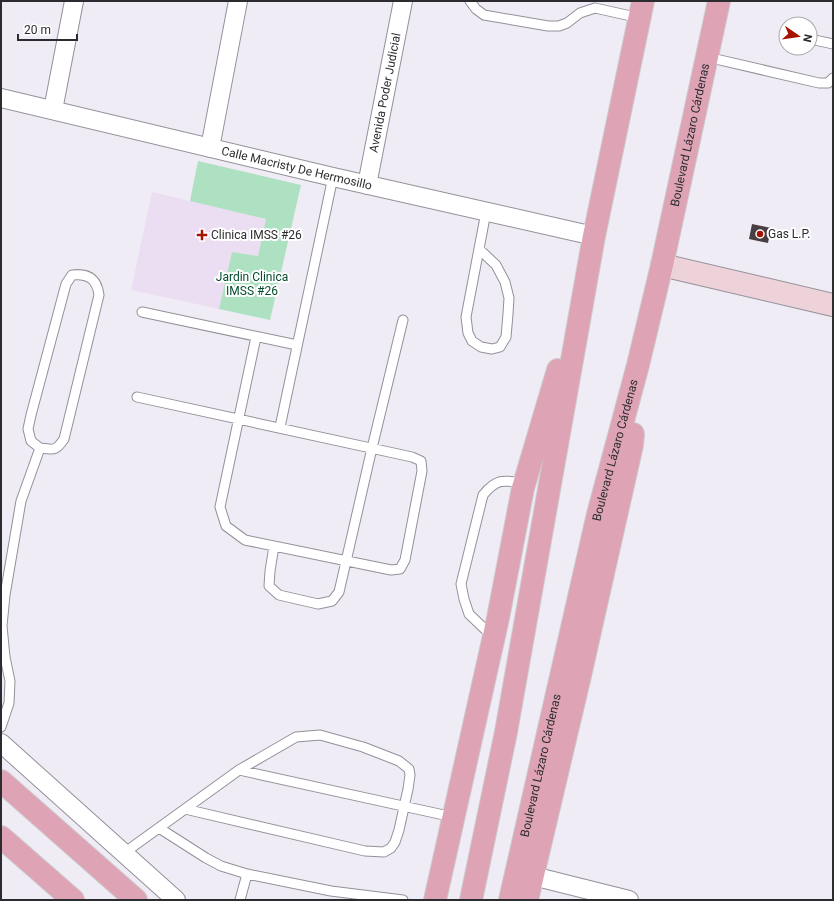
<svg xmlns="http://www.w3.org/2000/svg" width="834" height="901" font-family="Roboto,sans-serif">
	<rect width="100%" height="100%" fill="#f0ecf6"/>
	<!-- medical -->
	<path fill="#ecdef2" d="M152,192L266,219L258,256L232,252L219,309L131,290Z"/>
	<!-- green -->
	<path fill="#ade1c1" d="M198,161L301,185L270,320L219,309L232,252L258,256L266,219L190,201Z"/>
	<!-- building -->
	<path fill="#493f43" d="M752,224L771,228L768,243L749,239Z"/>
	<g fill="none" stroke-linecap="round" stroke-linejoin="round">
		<defs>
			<path id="lane" d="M470,1L476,9L484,15L548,26H559L567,23L580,13L595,8L640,18
				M810,39L833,44
				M707,57L819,83H828L833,78
				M479,249L496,265L505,282L509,298L508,314L506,337L500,347L492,349L481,347L472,341L468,333L466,317L486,212
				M142,312L297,345
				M137,397C228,417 320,437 412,457L421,461L422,471L405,560L400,569L391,570L245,540L226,526L220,507L256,337
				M280,427L333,177
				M274,546L270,571L269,586L279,595L318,604L332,601L339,592L372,448L403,320
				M493,637L469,614L464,599L461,584L483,495C497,478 504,480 524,483
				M1,727L9,703L10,681L5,657L2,626L5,595L21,501L40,448C54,450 56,451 64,439L99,295C97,279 88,273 72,275L66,284L31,415L28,429L31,441L40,448
				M239,770L453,817
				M159,828L206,858L221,866L247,874L331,891L403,900
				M124,853L239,770L296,737L320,735L363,747L399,761L409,769L410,775L408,789L399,830L395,842L391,848L384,852L365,851L185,809
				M240,900L247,874"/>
			<g id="street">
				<path id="s1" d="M1,98L333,177L594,236"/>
				<path d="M53,110L74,1"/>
				<path d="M210,148L238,1"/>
				<path id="s2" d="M367,185L403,1"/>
				<path d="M1,743L176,900"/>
				<path d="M533,876L629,900"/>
			</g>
			<path id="secondary" d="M662,265L833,305"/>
			<g id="primary">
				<path d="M1,781L136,900"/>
				<path d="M1,837L73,900"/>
				<path d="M435,900L498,618L523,488L558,370"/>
				<path d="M471,900L506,732L594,236L643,1"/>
				<path id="s3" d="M510,900L598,514L638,365L662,265L719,1"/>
				<path d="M527,900L579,680L632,445L633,434"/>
			</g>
		</defs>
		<!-- lane casing -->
		<use href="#lane" stroke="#94909a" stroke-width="11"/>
		<!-- street casing -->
		<use href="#street" stroke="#94909a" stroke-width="20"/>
		<!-- secondary casing -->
		<use href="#secondary" stroke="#94909a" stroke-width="24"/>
		<!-- primary casing -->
		<use href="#primary" stroke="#cccccd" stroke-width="24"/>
		<!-- lane -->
		<use href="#lane" stroke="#fff" stroke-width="9"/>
		<!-- street -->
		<use href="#street" stroke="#fff" stroke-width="18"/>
		<!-- secondary -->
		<use href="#secondary" stroke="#eed2da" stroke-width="22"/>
		<!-- primary -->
		<use href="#primary" stroke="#dea4b5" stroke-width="22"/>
	</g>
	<!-- markers -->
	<g fill="#a51200" stroke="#fff" stroke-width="1.5">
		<circle cx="760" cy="234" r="4"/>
		<path d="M200 229h4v4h4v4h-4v4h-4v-4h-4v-4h4z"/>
	</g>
	<g text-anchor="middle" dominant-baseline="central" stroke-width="4" stroke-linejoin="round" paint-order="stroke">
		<!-- street labels -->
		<g font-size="12" fill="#2c2b2f" stroke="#fff">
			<text stroke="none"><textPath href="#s2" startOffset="94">Avenida Poder Judicial</textPath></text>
			<text stroke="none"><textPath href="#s3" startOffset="786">Boulevard Lázaro Cárdenas</textPath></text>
			<text stroke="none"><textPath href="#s1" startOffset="304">Calle Macristy De Hermosillo</textPath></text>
			<text stroke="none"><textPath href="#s3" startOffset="462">Boulevard Lázaro Cárdenas</textPath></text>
			<text stroke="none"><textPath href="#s3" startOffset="138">Boulevard Lázaro Cárdenas</textPath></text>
		</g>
		<!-- poi labels -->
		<g font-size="12" fill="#2c2b2f" stroke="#fff" text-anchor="start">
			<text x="768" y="234">Gas L.P.</text>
			<text x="211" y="235">Clinica IMSS #26</text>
		</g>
		<!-- park labels -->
		<g font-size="12" fill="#054c2d" stroke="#fff">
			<text x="252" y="277">Jardin Clinica<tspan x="252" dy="14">IMSS #26</tspan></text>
		</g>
	</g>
	<!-- border -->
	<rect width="834" height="901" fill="none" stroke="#2c2b2f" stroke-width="4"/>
	<!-- north arrow -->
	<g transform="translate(798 36) rotate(103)"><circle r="19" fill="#ffffff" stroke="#abaaac"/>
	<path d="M0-3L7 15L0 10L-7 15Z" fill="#a51200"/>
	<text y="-6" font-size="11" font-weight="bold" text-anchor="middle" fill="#2c2b2f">N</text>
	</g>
	<!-- scale -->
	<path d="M18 34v6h59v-6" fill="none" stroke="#2c2b2f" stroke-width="2"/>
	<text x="24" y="34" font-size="12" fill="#2c2b2f" stroke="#ffffff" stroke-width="3" paint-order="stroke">20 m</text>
</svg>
